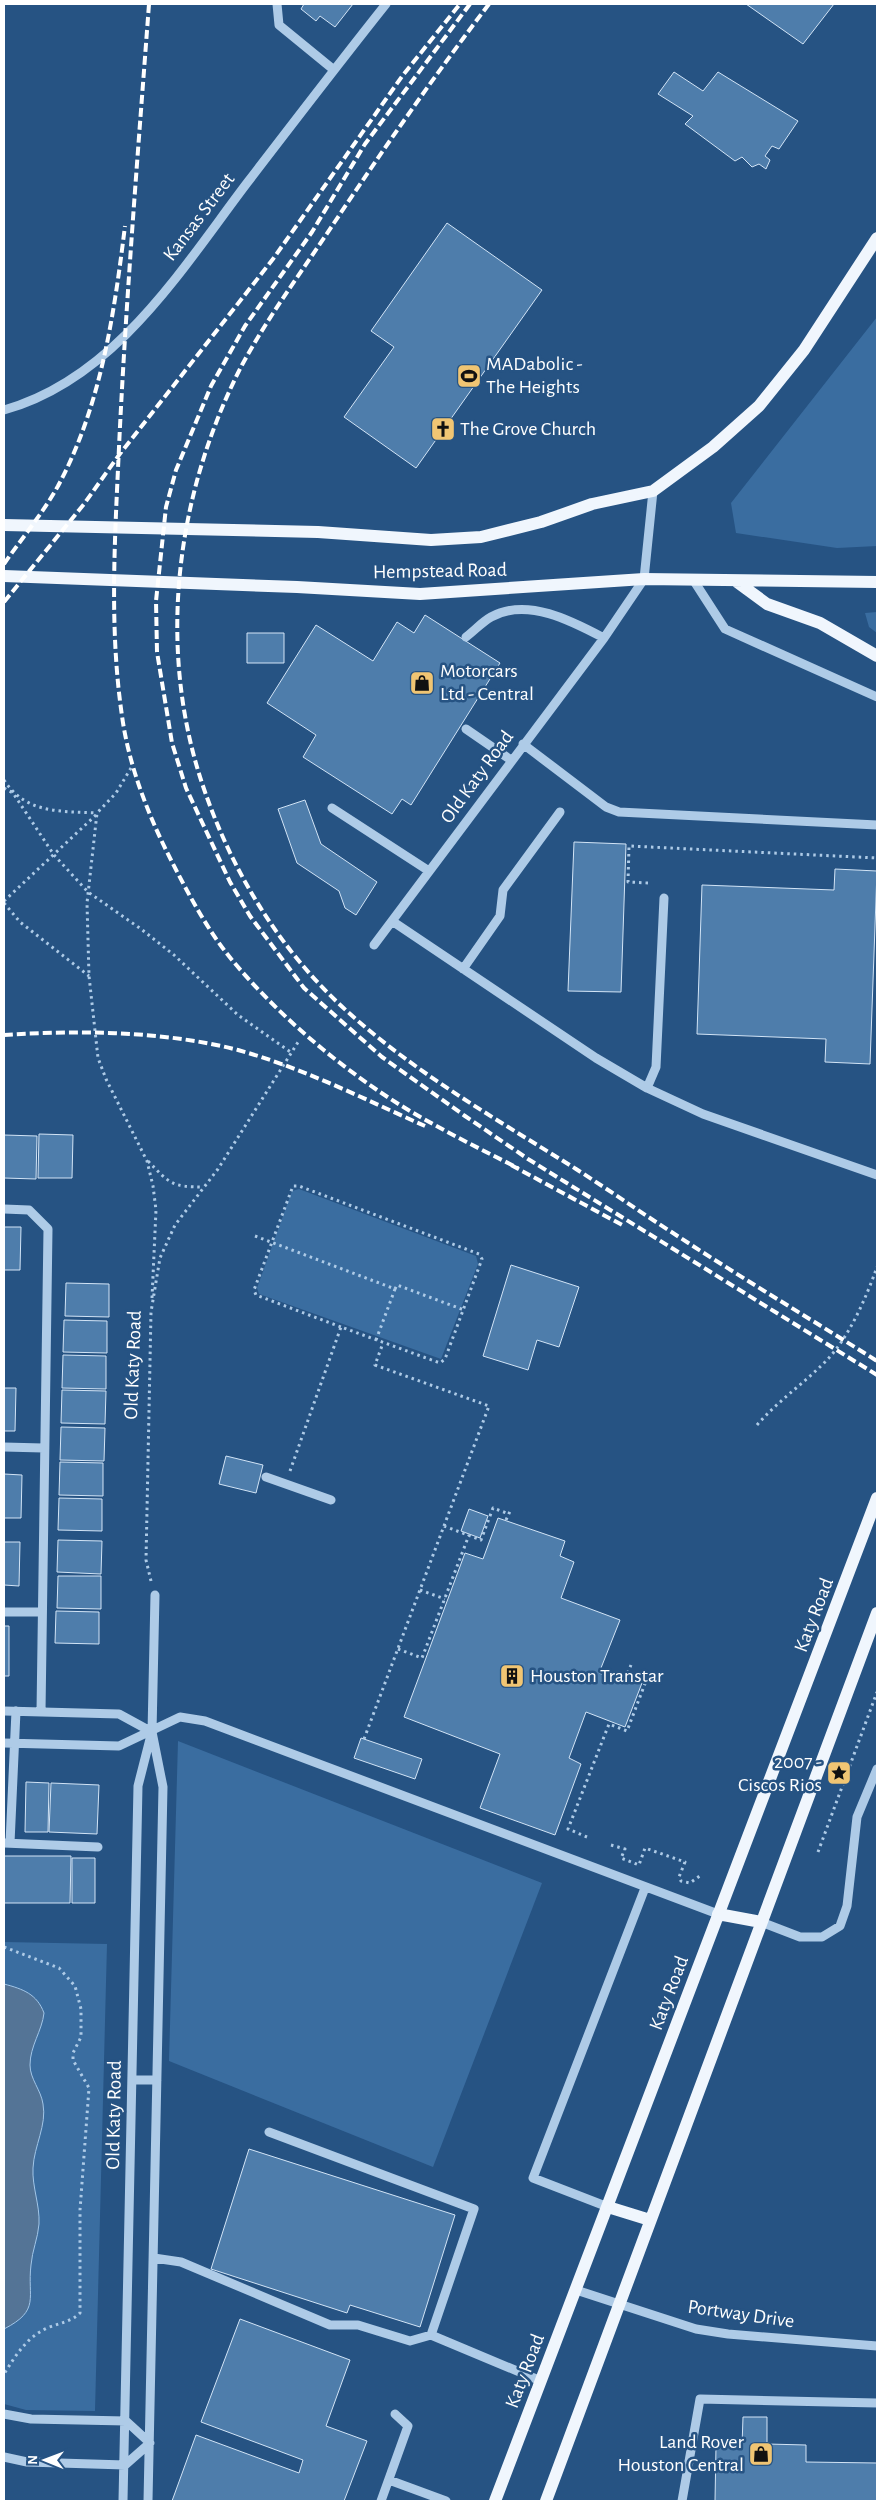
<svg xmlns="http://www.w3.org/2000/svg" width="881" height="2505" font-family="'Alegreya Sans',sans-serif">
	<rect width="100%" height="100%" fill="#265383"/>
	<!-- green -->
	<path fill="#3a6da0" d="M877,317V546L837,548L736,533L731,503Z
		M877,612V633L869,627L865,613Z
		M299,1189L476,1256L478,1264L441,1359L259,1294L257,1288L292,1191Z
		M178,1741L542,1883L433,2167L169,2061Z
		M4,1942L107,1944L95,2411L26,2410L4,2404Z"/>
	<!-- water -->
	<path fill="#547496" stroke="#a2c6e8" d="M4,1984C23,1989 37,1994 44,2013C42,2031 30,2046 30,2065C30,2079 41,2090 43,2104C47,2125 34,2146 33,2168C32,2187 40,2205 39,2224C38,2238 32,2251 31,2265C27,2298 41,2310 4,2329Z"/>
	<!-- building -->
	<path fill="#4e7dab" stroke="#d2e4f6" d="M304,4H353L335,27L320,16L316,21L301,9Z
		M746,4H834L803,44Z
		M674,72L703,91L718,72L798,121L779,149L772,146L765,156L770,160L766,169L759,164L752,167L742,157L735,161L685,124L693,116L658,94Z
		M447,223L542,290L416,468L344,417L394,347L371,331Z
		M425,615L500,663L411,805L402,799L392,814L303,757L316,735L267,703L316,625L373,661L397,622L414,633Z
		M247,633H284V663H247Z
		M305,800L321,844L377,882L356,915L345,908L339,891L297,863L278,809Z
		M574,842L626,844L621,992L568,991Z
		M835,869L877,871L870,1064L825,1062L826,1039L697,1034L702,885L834,890Z
		M39,1134L73,1135L72,1178H38Z
		M4,1135L37,1136L36,1179L4,1178Z
		M4,1227H21L20,1270H4Z
		M511,1265L579,1287L559,1347L537,1340L528,1370L483,1356Z
		M66,1283L109,1284V1317L65,1316Z
		M64,1320L107,1321V1353L63,1352Z
		M63,1355L106,1356V1389L62,1388Z
		M4,1388H16L15,1431H4Z
		M62,1390L106,1391L105,1424L61,1423Z
		M61,1427L105,1428L104,1461L60,1460Z
		M226,1456L263,1465L256,1493L219,1484Z
		M60,1462L103,1463V1496L59,1495Z
		M4,1474L22,1475L21,1518H4Z
		M59,1498L102,1499V1531L58,1530Z
		M469,1509L488,1516L480,1538L461,1531Z
		M498,1518L565,1541L560,1556L574,1562L561,1598L620,1620L599,1673L611,1678L614,1673L642,1683L625,1727L586,1712L569,1758L581,1764L555,1835L480,1808L500,1754L404,1717L465,1553L483,1559Z
		M58,1540L102,1541L101,1574L57,1572Z
		M4,1542H20L19,1586L4,1585Z
		M58,1576H101V1609L57,1608Z
		M56,1611L99,1612V1644L55,1643Z
		M4,1626H9V1676H4Z
		M361,1738L422,1759L415,1779L354,1758Z
		M26,1782L49,1783L48,1832H25Z
		M51,1783L99,1785L97,1834L49,1832Z
		M4,1856H71L70,1903H4Z
		M72,1858H95V1903H72Z
		M249,2149L455,2215L420,2327L350,2305L347,2313L211,2269Z
		M240,2319L350,2360L326,2426L367,2441L344,2501H172L196,2435L299,2473L303,2460L201,2422Z
		M743,2417H767V2444L806,2445V2462L877,2463V2501H715L716,2446H742Z"/>
	<g fill="none" stroke-linecap="round" stroke-linejoin="round">
		<!-- path -->
		<path stroke="#aecbe7" stroke-width="3" stroke-dasharray="2.5 4" stroke-linecap="butt" d="M131,768L116,793L97,813L87,903L89,976L98,1058L106,1079L147,1161L153,1186L156,1210L152,1298
			M4,780C26,814 60,811 96,813
			M4,788L13,793L54,855L88,892L141,929L174,955L238,1015L292,1053
			M648,883L628,882L629,846L877,858
			M4,901L97,814
			M4,903L20,922L89,976
			M148,1161C170,1184 172,1187 204,1187
			M255,1236L395,1289L397,1285L464,1310
			M376,1340L395,1289
			M757,1425C778,1401 803,1384 825,1362C849,1338 866,1298 877,1267
			M290,1471L341,1327L440,1363L445,1359L482,1259L479,1254L299,1186H293L254,1290L256,1295L341,1327
			M506,1520L511,1509
			M444,1526L481,1540L493,1508L509,1514
			M151,1581L146,1560L151,1312L160,1258L175,1225L218,1169L300,1039
			M420,1590L445,1599
			M398,1649L422,1658L469,1535
			M364,1739L489,1406L375,1365L383,1343
			M587,1837L568,1829L609,1724L627,1731L646,1681L627,1674L631,1665
			M611,1845L625,1849L621,1858L639,1865L645,1848L685,1862L679,1877L681,1881L690,1883L701,1875
			M818,1852L877,1692
			M4,1947L59,1968L75,1986L81,2009V2037L73,2053V2060L89,2088L80,2210V2313C71,2322 59,2323 47,2328C26,2338 16,2355 4,2374"/>
		<!-- minor -->
		<path stroke="#aecbe7" stroke-width="9" d="M277,4L279,25L334,70
			M4,410C115,379 181,270 247,183C293,123 339,63 386,4
			M694,581L725,629L877,697
			M466,637C474,631 482,622 491,617C527,597 572,621 604,638
			M466,729L511,760
			M523,744L606,807L619,812L877,825
			M332,808L429,871
			M392,921L596,1058L647,1088L703,1114L877,1175
			M374,945L604,638L644,579L653,491
			M463,969L500,916L503,890L560,812
			M647,1088L656,1067L664,898
			M4,1209L29,1210L48,1229L41,1712
			M4,1447L43,1448
			M266,1477L331,1500
			M4,1612H42
			M4,1711L119,1714L152,1732
			M4,1743L119,1746L180,1717L205,1721L718,1914
			M4,1843L98,1847
			M10,1843L16,1711
			M761,1922L800,1937H822L840,1926L847,1906L857,1817L877,1769
			M132,2080H157
			M269,2132L474,2209L431,2335L541,2381
			M608,2207L533,2178L645,1888
			M154,2258L181,2262L330,2325H358L410,2341L431,2335
			M576,2290L696,2329L728,2334L877,2346
			M4,2414L31,2419L126,2421L150,2443L125,2465L27,2462L4,2457
			M389,2480L446,2501
			M123,2501L138,1786L151,1735
			M148,2501L163,1787L152,1732L155,1595
			M381,2501L408,2426L395,2414
			M682,2501L700,2399L877,2403"/>
		<!-- major -->
		<path stroke="#f0f6fd" stroke-width="12" d="M4,525L318,532L431,540L481,537L541,522L592,504L653,491L713,447L759,406L804,350L877,238
			M4,576L297,587L420,594L644,579L877,582
			M737,582L767,604L820,623L877,656
			M718,1914L761,1922
			M608,2207L650,2220
			M495,2501L877,1498
			M546,2501L877,1613"/>
		<!-- rail -->
		<path stroke="#fff" stroke-width="4" stroke-dasharray="9 4" stroke-linecap="butt" d="M149,4C138,152 126,299 119,447C115,537 109,627 122,716C129,767 149,817 172,862C189,895 208,931 232,960C278,1015 338,1066 400,1105C438,1128 478,1148 518,1168
			M470,4L365,144L312,232L245,326L211,386L176,470L166,507L156,601L157,652L172,743L186,788L230,882L250,916L304,988L382,1057L465,1116L528,1159L877,1375
			M489,4C435,75 384,148 334,223C303,270 269,315 242,365C175,495 156,650 204,789C231,868 275,942 335,1000C406,1068 493,1117 576,1169C609,1190 640,1212 673,1233C740,1277 809,1318 877,1361
			M4,564C22,538 43,513 58,486C101,406 114,315 125,226
			M4,602L84,504L119,455L273,259L403,75L460,4
			M4,1035C80,1030 164,1031 238,1050C303,1068 364,1099 425,1126
			M511,1165L624,1226"/>
	</g>
	<!-- icons -->
	<defs>
		<symbol id="stadium-square" viewBox="-11 -11 22 22"><rect x="-9" y="-9" width="18" height="18" rx="4" fill="#f0c573" stroke="#265383"/><path d="M0-5a6.5 5 0 1 0 0 10a6.5 5 0 1 0 0-10ZM-3.5-1.8h7v3.6h-7Z" fill="#111"/></symbol>
		<symbol id="church-square" viewBox="-11 -11 22 22"><rect x="-9" y="-9" width="18" height="18" rx="4" fill="#f0c573" stroke="#265383"/><path d="M-1.2-6h2.4v3.5h3.3v2.4h-3.3V6h-2.4V-.1h-3.3v-2.4h3.3Z" fill="#111"/></symbol>
		<symbol id="shop-square" viewBox="-11 -11 22 22"><rect x="-9" y="-9" width="18" height="18" rx="4" fill="#f0c573" stroke="#265383"/><path d="M-5-2.5h2.3a2.7 3.5 0 0 1 5.4 0H5L5.5 6h-11ZM-1.5-2.5h3a1.5 2.3 0 0 0-3 0Z" fill="#111"/></symbol>
		<symbol id="building-square" viewBox="-11 -11 22 22"><rect x="-9" y="-9" width="18" height="18" rx="4" fill="#f0c573" stroke="#265383"/><path d="M-4-6H4V6H1V3H-1V6H-4ZM-2.5-4.3h1.7v1.8h-1.7ZM.8-4.3h1.7v1.8H.8ZM-2.5-1h1.7V.8h-1.7ZM.8-1h1.7V.8H.8Z" fill="#111"/></symbol>
		<symbol id="sight-square" viewBox="-11 -11 22 22"><rect x="-9" y="-9" width="18" height="18" rx="4" fill="#f0c573" stroke="#265383"/><path d="M0-6L1.8-2.2L6-1.7L2.9 1.2L3.7 5.4L0 3.3L-3.7 5.4L-2.9 1.2L-6-1.7L-1.8-2.2Z" fill="#111"/></symbol>
	</defs>
	<g fill-rule="evenodd">
		<use href="#stadium-square" x="455" y="362" width="28" height="28"/>
		<use href="#church-square" x="429" y="415" width="28" height="28"/>
		<use href="#shop-square" x="408" y="669" width="28" height="28"/>
		<use href="#building-square" x="498" y="1662" width="28" height="28"/>
		<use href="#sight-square" x="825" y="1759" width="28" height="28"/>
		<use href="#shop-square" x="747" y="2440" width="28" height="28"/>
	</g>
	<g text-anchor="middle" dominant-baseline="central" stroke-width="5" stroke-linejoin="round" paint-order="stroke">
		<!-- street labels -->
		<g font-size="20" fill="#fff" stroke="#265383">
			<text transform="translate(199 217) rotate(-53)">Kansas Street</text>
			<text transform="translate(440 571) rotate(-1)">Hempstead Road</text>
			<text transform="translate(477 777) rotate(-54)">Old Katy Road</text>
			<text transform="translate(133 1365) rotate(-88)">Old Katy Road</text>
			<text transform="translate(814 1615) rotate(-69)">Katy Road</text>
			<text transform="translate(669 1993) rotate(-69)">Katy Road</text>
			<text transform="translate(114 2115) rotate(-89)">Old Katy Road</text>
			<text transform="translate(741 2314) rotate(8)">Portway Drive</text>
			<text transform="translate(525 2371) rotate(-69)">Katy Road</text>
		</g>
		<!-- poi labels -->
		<g font-size="20" fill="#fff" stroke="#265383" text-anchor="start">
			<text x="486" y="364">MADabolic -<tspan x="486" dy="23">The Heights</tspan></text>
			<text x="460" y="429">The Grove Church</text>
			<text x="440" y="671">Motorcars<tspan x="440" dy="23">Ltd - Central</tspan></text>
			<text x="530" y="1676">Houston Transtar</text>
			<text x="822" y="1762" text-anchor="end">2007 -<tspan x="822" dy="23">Ciscos Rios</tspan></text>
			<text x="744" y="2442" text-anchor="end">Land Rover<tspan x="744" dy="23">Houston Central</tspan></text>
		</g>
	</g>
	<!-- border -->
	<rect width="881" height="2505" fill="none" stroke="#ffffff" stroke-width="10"/>
	<!-- north arrow -->
	<g transform="translate(45 2460) rotate(271)" stroke="#265383" stroke-width="4" paint-order="stroke">
	<path d="M0-4L9 19L0 12L-9 19Z" fill="#ffffff"/>
	<text y="-8" font-size="14" font-weight="bold" text-anchor="middle" fill="#ffffff">N</text>
	</g>
</svg>
